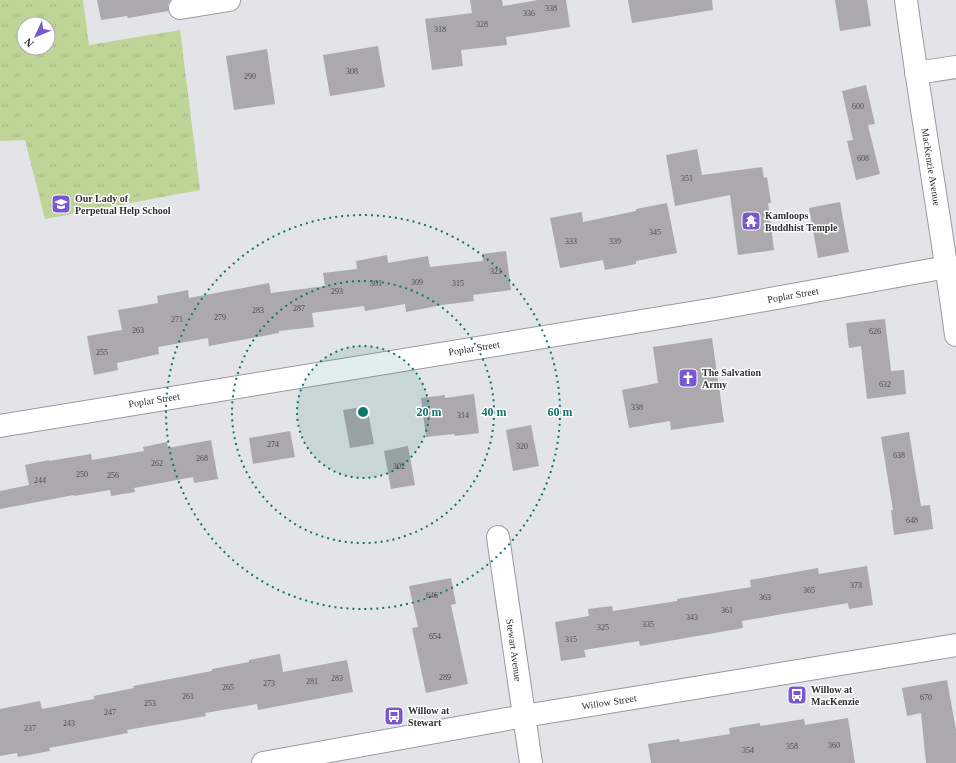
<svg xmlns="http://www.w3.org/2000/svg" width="956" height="763" font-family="'Times New Roman',serif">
	<defs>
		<pattern id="grass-tufts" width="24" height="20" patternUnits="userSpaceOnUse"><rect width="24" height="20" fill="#bfd598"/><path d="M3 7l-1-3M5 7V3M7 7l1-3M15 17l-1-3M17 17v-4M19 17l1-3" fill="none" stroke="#a4b783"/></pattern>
	</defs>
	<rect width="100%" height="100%" fill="#e3e4e7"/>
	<!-- grass -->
	<path fill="url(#grass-tufts)" fill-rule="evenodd" d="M0,0H83L89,45L180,30L200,190L45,219L25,140L0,141ZM24,24H48V48H24Z"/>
	<!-- building -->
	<path fill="#aba9ac" d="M97,0H171L168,4V11L128,18L127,16L101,20Z
		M470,0H502L503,6L538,0H566L570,27L506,37L507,45L461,50L463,66L432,70L425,19L472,13Z
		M628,0H712L713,10L632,23Z
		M835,0H867L871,26L840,31Z
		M378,46L385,87L330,96L323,55Z
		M267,49L275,104L234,110L226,56Z
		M866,85L875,124L868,125L880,174L856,180L847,141L853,140L842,91Z
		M697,149L702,175L762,167L764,178L767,177L771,203H768L774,250L738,255L730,195L675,206L666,155Z
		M840,202L849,252L818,258L809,208Z
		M667,203L677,253L636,261V264L605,270L603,260L560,268L550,218L582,212L583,222L636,211V209Z
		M506,251L511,290L473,295L474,301L442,305L406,312L405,304L365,311L364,306L312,313L314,327L279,331V333L209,346L208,338L158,347L159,354L117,363L118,370L94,375L87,336L122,330L118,310L158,303L157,296L188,290L189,298L269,283L271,293L325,286L323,273L357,269L356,261L387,255L388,263L428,256L430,267L483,261L482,254Z
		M885,319L891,371L904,370L906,394L867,399L861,346L849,348L846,323Z
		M712,338L724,422L671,430L670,421L629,428L622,390L658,383L653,347Z
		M474,394L479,433L455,436L454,434L426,437L421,398L445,395V398Z
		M367,406L374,444L350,448L343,410Z
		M531,425L539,466L513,471L506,430Z
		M290,431L295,457L253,464L249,438Z
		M909,432L921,506L930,505L933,529L894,535L891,510H893L881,437Z
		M211,440L218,479L194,483L193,477L134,488L135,492L111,496L110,490L74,496V495L0,509V491L29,485L25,465L49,460V461L91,454L92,460L144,451L143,447L167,442L168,448Z
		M408,446L415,485L391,489L384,451Z
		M867,566L873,605L849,609L848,603L742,621L743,628L640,646L639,641L584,650L586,657L561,661L555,622L589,616L588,609L612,606L613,611L677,601V599L751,587L750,580L818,568L819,574Z
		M451,578L456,604L451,605L468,684L426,693L412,628L418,627L409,586Z
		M280,654L283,672L347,660L353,692L258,710L257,704L205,713L206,716L127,730L128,733L49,748L50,751L18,757L17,753L0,756V709L40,701L42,709L94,699V696L134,688L133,686L212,671V669L249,662V660Z
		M947,680L956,730V763H926L921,713L907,716L902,688Z
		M848,718L855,763H651L648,744L679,739L680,742L730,734L729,728L760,723V726L804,719L805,725Z"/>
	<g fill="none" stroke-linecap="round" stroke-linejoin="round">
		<defs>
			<path id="minor" d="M906,0C921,112 941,223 956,335
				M180,8L229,0
				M916,73L956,67
				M0,426L715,309L947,267
				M498,537L531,763
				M263,763L524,716L956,645"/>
		</defs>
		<!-- minor casing -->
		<use href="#minor" stroke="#999a9d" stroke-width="24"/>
		<!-- minor -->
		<use href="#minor" stroke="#fff" stroke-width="22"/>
	</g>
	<!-- distance rings -->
	<circle cx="363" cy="412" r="66" fill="#0f766e" fill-opacity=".12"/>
	<g fill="none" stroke="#0f766e" stroke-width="2" stroke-dasharray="2 4">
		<circle cx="363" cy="412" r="66"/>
		<circle cx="363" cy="412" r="131"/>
		<circle cx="363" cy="412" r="197"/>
	</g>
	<!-- icons -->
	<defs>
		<symbol id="school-square" viewBox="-11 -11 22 22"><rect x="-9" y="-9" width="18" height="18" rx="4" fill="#7a57d1" stroke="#fff"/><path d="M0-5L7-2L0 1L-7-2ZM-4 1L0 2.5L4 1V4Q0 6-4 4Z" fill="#fff"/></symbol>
		<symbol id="temple-square" viewBox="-11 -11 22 22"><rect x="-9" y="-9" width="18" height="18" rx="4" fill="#7a57d1" stroke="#fff"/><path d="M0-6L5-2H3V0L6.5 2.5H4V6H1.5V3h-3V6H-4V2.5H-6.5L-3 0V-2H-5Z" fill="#fff"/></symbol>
		<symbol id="church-square" viewBox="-11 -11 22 22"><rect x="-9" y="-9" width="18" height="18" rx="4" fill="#7a57d1" stroke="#fff"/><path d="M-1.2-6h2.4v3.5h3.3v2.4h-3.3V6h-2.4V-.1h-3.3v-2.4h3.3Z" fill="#fff"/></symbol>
		<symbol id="bus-square" viewBox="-11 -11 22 22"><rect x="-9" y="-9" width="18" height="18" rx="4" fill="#7a57d1" stroke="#fff"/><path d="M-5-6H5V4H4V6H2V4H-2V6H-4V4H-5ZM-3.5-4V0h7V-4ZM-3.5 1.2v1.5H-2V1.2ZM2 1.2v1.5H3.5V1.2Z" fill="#fff"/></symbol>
	</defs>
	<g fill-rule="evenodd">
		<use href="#school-square" x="50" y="193" width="22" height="22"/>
		<use href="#temple-square" x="740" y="210" width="22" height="22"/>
		<use href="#church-square" x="677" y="367" width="22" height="22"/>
		<use href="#bus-square" x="786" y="684" width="22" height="22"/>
		<use href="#bus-square" x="383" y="705" width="22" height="22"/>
	</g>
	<g text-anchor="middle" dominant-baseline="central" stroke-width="3" stroke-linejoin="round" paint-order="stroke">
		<!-- number labels -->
		<g font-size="8" fill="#4f4e50">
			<text x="551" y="8">338</text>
			<text x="529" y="13">336</text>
			<text x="482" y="24">328</text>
			<text x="440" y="29">318</text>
			<text x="352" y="71">308</text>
			<text x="250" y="76">290</text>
			<text x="858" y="106">600</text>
			<text x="863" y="158">608</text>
			<text x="687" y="178">351</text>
			<text x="655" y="232">345</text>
			<text x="571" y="241">333</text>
			<text x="615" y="241">339</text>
			<text x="496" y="271">321</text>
			<text x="417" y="282">309</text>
			<text x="376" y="283">301</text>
			<text x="458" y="283">315</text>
			<text x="337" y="291">293</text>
			<text x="299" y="308">287</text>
			<text x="258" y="310">283</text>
			<text x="220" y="317">279</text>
			<text x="177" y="319">271</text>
			<text x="138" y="330">263</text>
			<text x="875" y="331">626</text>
			<text x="102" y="352">255</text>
			<text x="885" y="384">632</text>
			<text x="637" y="407">338</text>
			<text x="463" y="415">314</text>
			<text x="273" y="444">274</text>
			<text x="522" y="446">320</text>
			<text x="899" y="455">638</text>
			<text x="202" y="458">268</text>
			<text x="157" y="463">262</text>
			<text x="399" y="466">302</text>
			<text x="82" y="474">250</text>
			<text x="113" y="475">256</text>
			<text x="40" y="480">244</text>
			<text x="912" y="520">648</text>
			<text x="856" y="585">373</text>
			<text x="809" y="590">365</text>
			<text x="432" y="595">646</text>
			<text x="765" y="597">363</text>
			<text x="727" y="610">361</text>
			<text x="692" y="617">343</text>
			<text x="648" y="624">335</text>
			<text x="603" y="627">325</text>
			<text x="435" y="636">654</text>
			<text x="571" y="639">315</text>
			<text x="445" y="677">289</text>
			<text x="337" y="678">283</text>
			<text x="312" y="681">281</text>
			<text x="269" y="683">273</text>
			<text x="228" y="687">265</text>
			<text x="188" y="696">261</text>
			<text x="926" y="697">670</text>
			<text x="150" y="703">253</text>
			<text x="110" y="712">247</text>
			<text x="69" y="723">243</text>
			<text x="30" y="728">237</text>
			<text x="834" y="745">360</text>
			<text x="792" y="746">358</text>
			<text x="748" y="750">354</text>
		</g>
		<!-- street labels -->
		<g font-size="10" fill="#303032" stroke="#fff">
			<text transform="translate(931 167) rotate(81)">MacKenzie Avenue</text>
			<text transform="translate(793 295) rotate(-10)">Poplar Street</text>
			<text transform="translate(474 348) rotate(-9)">Poplar Street</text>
			<text transform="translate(154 400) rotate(-9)">Poplar Street</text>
			<text transform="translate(514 650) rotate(82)">Stewart Avenue</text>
			<text transform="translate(609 702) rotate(-9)">Willow Street</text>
		</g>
		<!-- poi labels -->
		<g font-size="10" font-weight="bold" fill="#303032" stroke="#fff" text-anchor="start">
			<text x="75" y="198">Our Lady of<tspan x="75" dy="12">Perpetual Help School</tspan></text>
			<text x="765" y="215">Kamloops<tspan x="765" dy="12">Buddhist Temple</tspan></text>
			<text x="702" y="372">The Salvation<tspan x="702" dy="12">Army</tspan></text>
			<text x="811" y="689">Willow at<tspan x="811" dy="12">MacKenzie</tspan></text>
			<text x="408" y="710">Willow at<tspan x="408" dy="12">Stewart</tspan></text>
		</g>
	</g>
	<circle cx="363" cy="412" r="6" fill="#0f766e" stroke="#fff" stroke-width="2"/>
	<g font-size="12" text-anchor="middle" font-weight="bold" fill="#0f766e" stroke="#fff" stroke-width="3" stroke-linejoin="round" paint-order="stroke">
		<text x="429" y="416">20 m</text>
		<text x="494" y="416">40 m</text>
		<text x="560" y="416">60 m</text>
	</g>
	<!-- north arrow -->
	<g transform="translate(36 36) rotate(226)"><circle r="19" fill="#ffffff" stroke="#acacad"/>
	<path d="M0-3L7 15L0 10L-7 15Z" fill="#7a57d1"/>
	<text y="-6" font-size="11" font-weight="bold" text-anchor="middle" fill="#303032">N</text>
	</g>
</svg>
